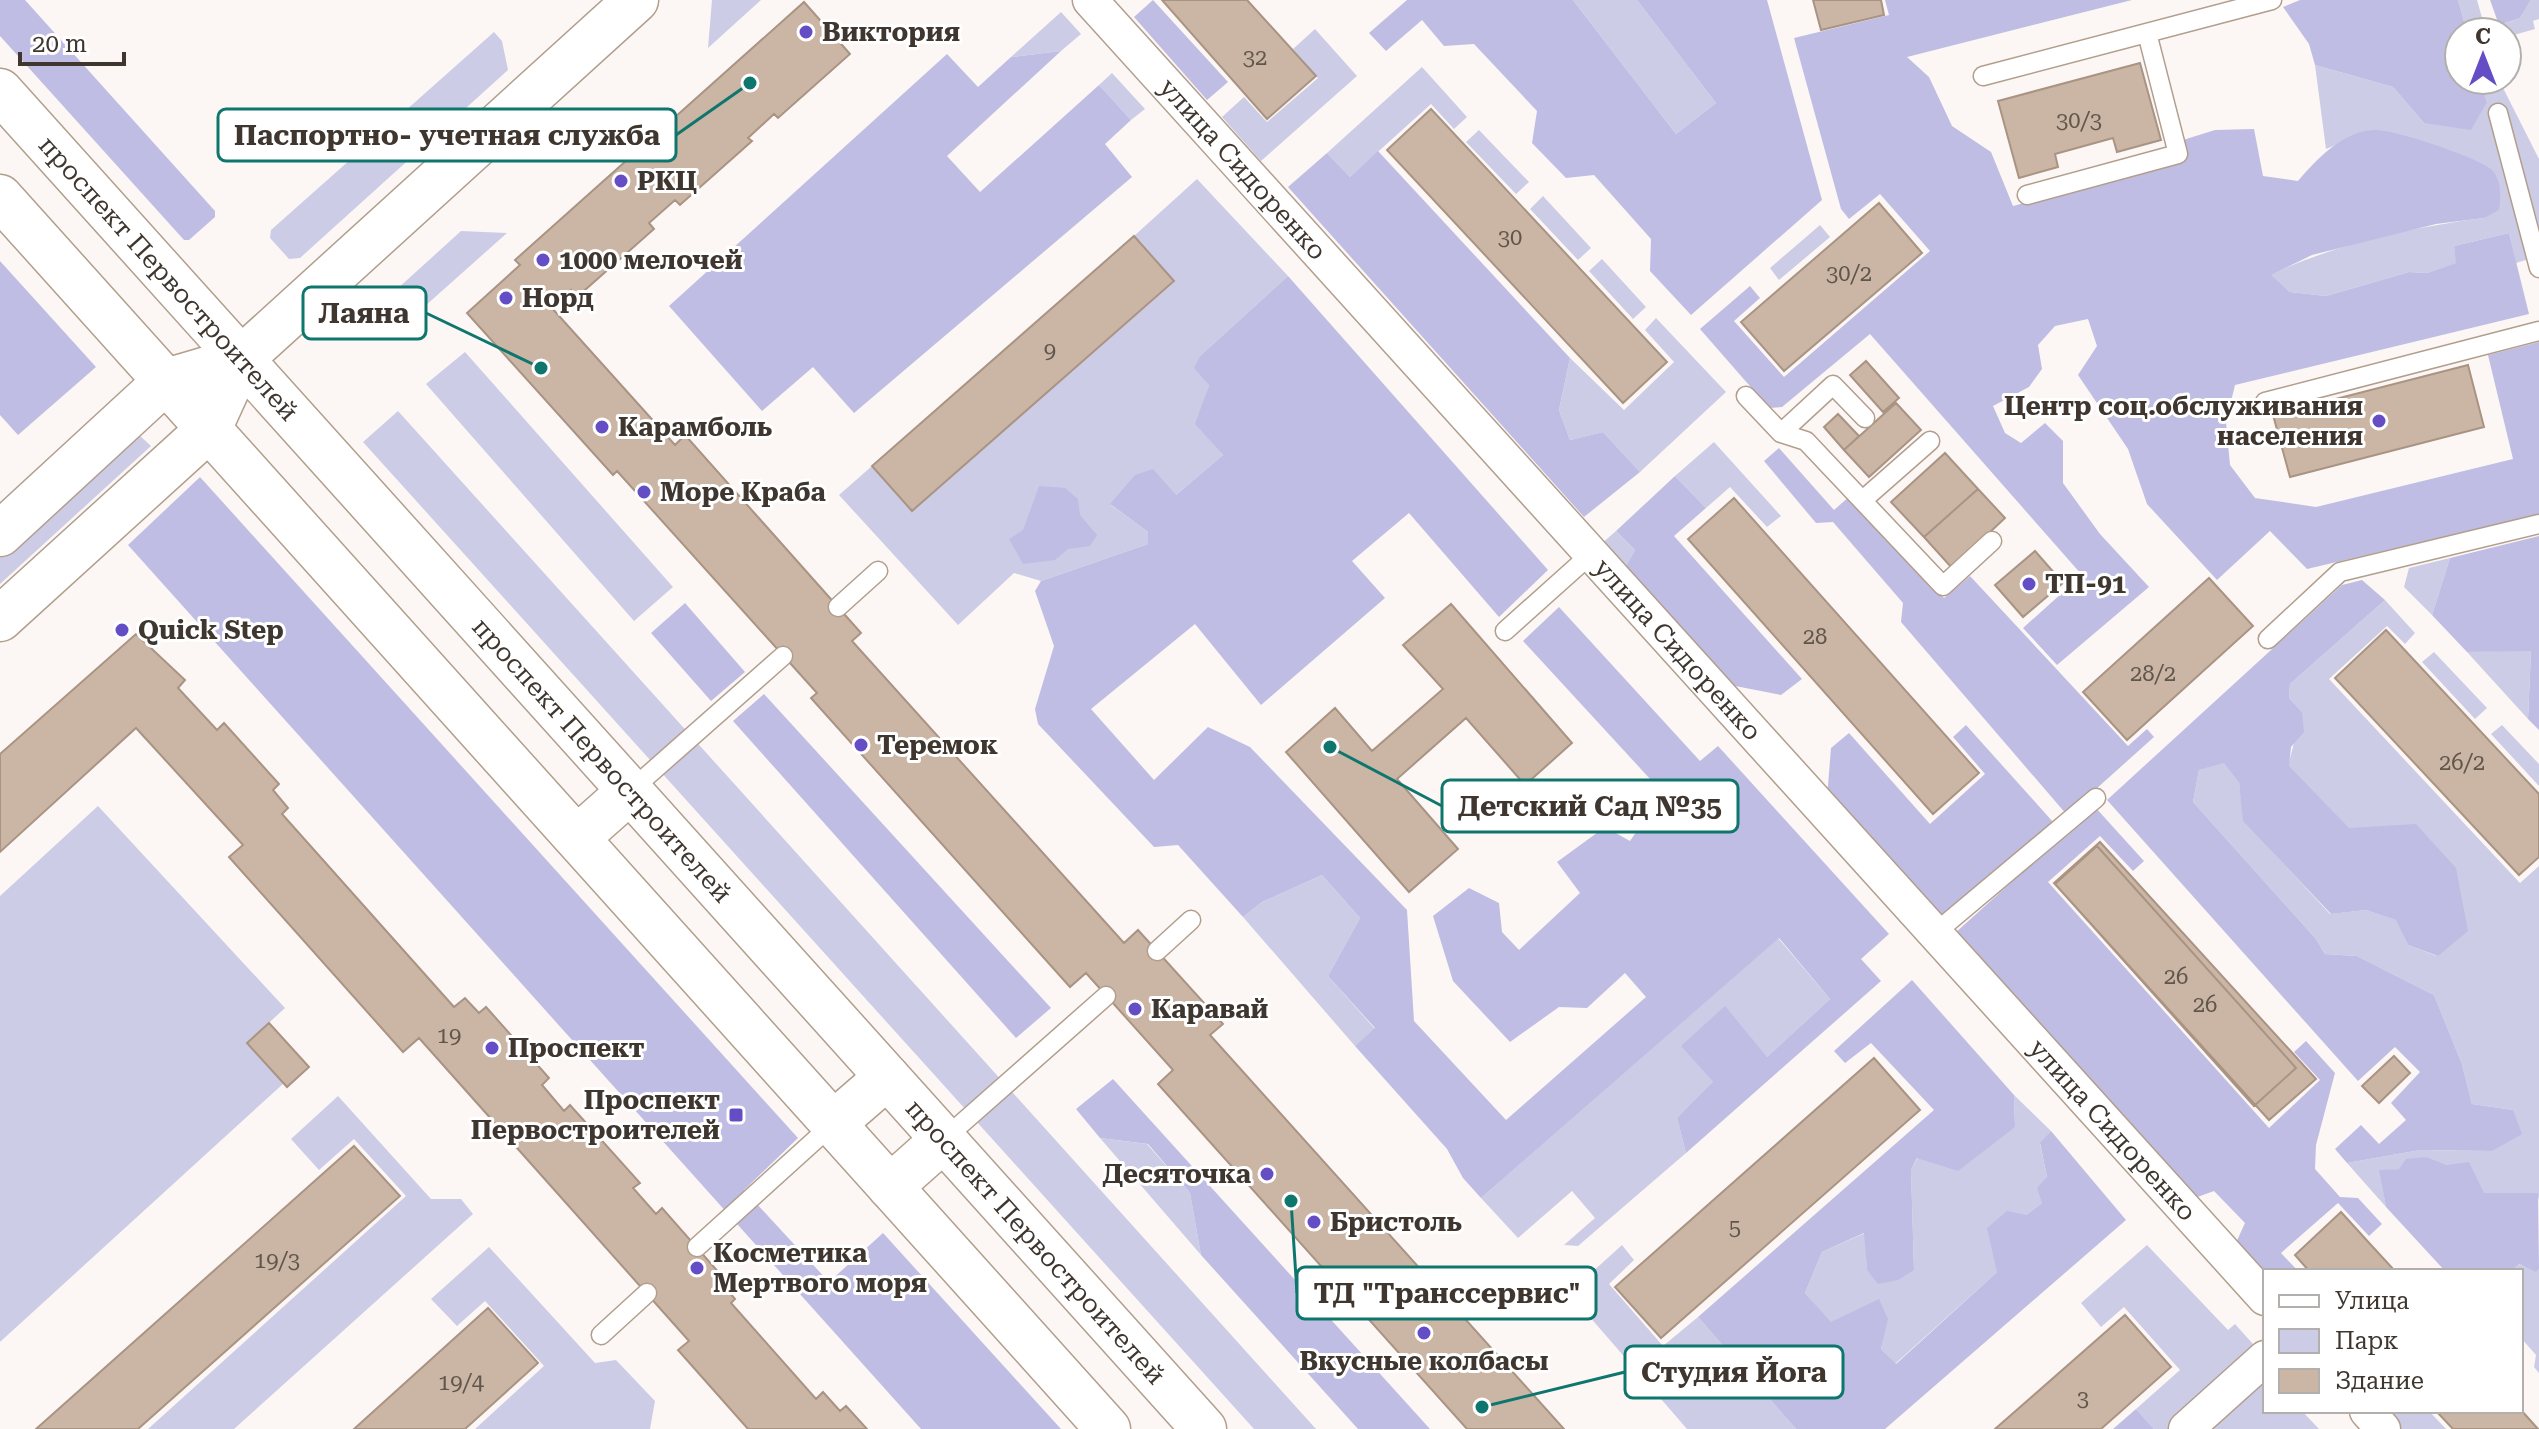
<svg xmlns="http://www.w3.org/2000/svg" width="2539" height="1429" font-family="'Roboto Serif',serif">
	<rect width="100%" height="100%" fill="#fcf7f4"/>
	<!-- green -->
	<path fill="#cdcce7" d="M712,0H761L708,48Z
		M1573,0H1637L1716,103L1676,134Z
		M2458,0H2477L2486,32H2467Z
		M2531,0H2539V19L2533,21L2535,29L2507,37V32H2501L2499,25L2520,18Z
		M1061,12L1081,34L1061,51L1011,57Z
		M1315,29L1357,76L1261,161L1222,117L1244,97L1267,122L1318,78L1293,49Z
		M494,32L502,41L508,70L300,258L289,259L270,238L271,230Z
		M2315,65L2393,87L2424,123L2487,102L2480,80H2499L2539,159V256L2516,263L2509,233L2454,246L2457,263L2427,273L2409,272L2326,296L2290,292L2270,275C2336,244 2412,227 2484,218L2373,130L2326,149Z
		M1422,67L1467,117L1454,129L1431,104L1350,177L1327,153Z
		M1112,73L1145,109L1131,120L1099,85Z
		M1479,130L1529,182L1516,194L1466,142Z
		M1197,179L1288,276L1200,356L1209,385L1196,424L1223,455L1176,495L1111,505L1148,532V544L1041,581L1014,573L958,625L839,495L872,466L912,511L1174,282L1134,236Z
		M1543,196L1591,248L1578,260L1530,209Z
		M1820,225L1830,237L1779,280L1770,268Z
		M461,231L507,233L406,323L385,300Z
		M1602,259L1646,307L1633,319L1589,271Z
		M1656,318L1726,392L1640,472L1603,432L1570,440L1559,410L1570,358L1624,410L1674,362L1645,330Z
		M465,352L673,587L634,621L426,384Z
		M398,411L1316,1429H1254L363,442Z
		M137,433L151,446L0,584V558Z
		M1714,442L1781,516L1767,527L1730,487L1706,508L1675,476Z
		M1616,531L1635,550L1623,571L1600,545Z
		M2450,558L2432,615L2404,587L2409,568Z
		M2385,600L2415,633L2405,644L2387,626L2329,679L2520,883L2539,866V1200L2537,1193H2484L2447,1165L2426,1157L2399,1169L2380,1171L2386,1207L2347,1163L2420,1150L2492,1151L2513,1110L2472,1104L2462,1064L2434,995L2357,956L2325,954L2316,939L2193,802L2199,770L2224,762L2239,783L2244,821L2330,914L2366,910L2397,920L2408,945L2437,956L2349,829L2288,766L2302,712L2289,698L2290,684Z
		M2531,650L2528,719L2467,652Z
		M2434,652L2487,708L2475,719L2422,662Z
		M2502,725L2539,764V786L2491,734Z
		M98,806L285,1008L247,1043L284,1083L0,1342V896Z
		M1322,875L1360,918L1328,976L1375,1029L1355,1046L1243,917L1262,902Z
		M1778,938L1830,999L1767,1057L1681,1045L1714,1083L1677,1118L1686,1153L1578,1246L1564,1245L1595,1218L1572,1191L1518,1238L1481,1198Z
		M2014,1095L2051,1131L2040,1144L2047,1177L2042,1203L2026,1215L1997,1272L1895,1364L1881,1349L1887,1319L1831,1323L1805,1293L1822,1252L1865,1233L1867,1270H1914L1911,1170L1918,1157L2015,1127Z
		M338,1096L431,1199H461L473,1214L234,1429H148L406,1196L354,1139L319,1170L291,1139Z
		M1100,1138L1147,1144L1190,1193L1201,1255Z
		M1622,1245L1634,1260L1609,1284L1663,1346L1698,1317L1796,1429H1687L1569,1293Z
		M2147,1245L2228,1330L2235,1324L2261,1353L2171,1429H2154L2136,1409L2180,1370L2124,1307L2101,1327L2081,1303Z
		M489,1247L595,1363L616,1360L655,1401L650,1429H475L544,1366L485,1301L457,1326L431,1299Z
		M2518,1264L2536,1271L2539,1269V1373L2534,1367L2536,1355L2521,1338V1271H2510Z
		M2265,1381V1411H2302L2319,1429H2210Z
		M2382,1411H2429L2446,1429H2398Z"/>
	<!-- forest -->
	<path fill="#bfbde3" d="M0,0H25L215,211V217L189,240H184L0,36Z
		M1153,0L1228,82L1207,100L1134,17Z
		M1407,0H1573L1676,134L1716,103L1637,0H1767L1822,200L1691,315L1650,271L1651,239L1594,175L1566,178L1532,143L1537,111L1474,44L1444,46L1422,20L1386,51L1369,33Z
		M1885,0H2132L1907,57L1929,77L1952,126L1991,152L2013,206L2186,159L2183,140L2215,130L2254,129L2263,176L2298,181C2317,159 2342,132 2373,130C2391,128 2477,157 2491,169C2502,180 2501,197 2499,210L2484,218L2436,224L2312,255L2271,275L2290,292L2326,296L2409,272L2427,273L2456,263L2454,246L2509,233L2529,314L2235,385L2226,422L2230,465L2255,498L2316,507L2513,459L2488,355L2539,342V514L2307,569L2270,531L2217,580L2147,504L2128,449L2078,375L2097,346L2088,319L2055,326L2038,345L2042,369L2029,387L1993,406L2005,433L2021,443L2045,423L2063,441V483L2100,534L2149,587L2057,665L2023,628L2082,575L1870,334L1782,407L1769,408L1700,329L1750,286L1760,298L1734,321L1784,377L1930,251L1880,194L1849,219L1841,209L1794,38L1889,15Z
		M2300,0H2458L2467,32H2459V80H2480L2487,102L2471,130L2424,123L2393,87L2315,65L2309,44L2283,7Z
		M2490,0H2531L2520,18L2499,25Z
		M1061,51L947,156L980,192L1099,85L1131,120L1105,144L1132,177L854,413L813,367L762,411L669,306L947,54L978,87L1011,57Z
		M1378,151L1570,358L1559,410L1570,440L1603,432L1640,472L1584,517L1288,187L1327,153L1350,177Z
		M0,261L96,367L18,435L0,415Z
		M1288,276L1548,570L1499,617L1409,513L1352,561L1385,598L1261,705L1195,624L1091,709L1154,780L1208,727L1250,747L1407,910L1414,1021L1506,1120L1646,997L1625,973L1587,1008L1559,1007L1510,1042L1453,981L1433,916L1469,888L1499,903L1502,932L1519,950L1580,893L1557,862L1605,827L1630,841L1663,793L1523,641L1559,607L1700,761L1718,746L1889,934L1861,959L1881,981L1686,1153L1677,1118L1713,1082L1681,1046L1725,1006L1767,1057L1830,999L1779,938L1481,1198L1463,1178L1447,1149L1355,1046L1375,1028L1328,976L1360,918L1322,875L1262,902L1243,917L1178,845L1154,847L1038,724L1035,709L1054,646L1035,591L1041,581L1148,544V532L1110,504L1135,475L1153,469L1176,495L1223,455L1195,424L1209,385L1194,368L1200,356Z
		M1779,448L1834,510L1850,496L1944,598L1970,576L2128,746L2147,729L2154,737L2067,815L1901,622L1903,603L1833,522L1816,523L1764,461Z
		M1675,476L1706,508L1674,536L1802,679L1781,695L1725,684L1623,571L1635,550L1616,531Z
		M200,477L798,1138L744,1190L829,1282L883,1233L1061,1429H921L128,545Z
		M1039,486L1065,488L1078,499L1080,515L1097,535L1090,546L1068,549L1055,560L1023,564L1009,539L1023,530Z
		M2539,536V730L2528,719L2531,651L2467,652L2432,615L2450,558Z
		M2362,580L2385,600L2290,684L2289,698L2302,712L2304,732L2291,747L2289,766L2349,828L2416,824L2456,868L2468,931L2438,956L2408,945L2396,920L2366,910L2331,914L2243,821L2239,783L2224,763L2199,770L2193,802L2316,939L2325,954L2357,956L2434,995L2462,1064L2472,1104L2513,1110L2522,1134L2492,1151L2420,1150L2347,1163L2335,1149L2361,1125L2379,1144L2406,1120L2391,1103L2420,1072L2395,1047L2358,1081L2107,800L2342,585Z
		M685,603L745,672L711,701L651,633Z
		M764,694L1051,1008L1016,1038L733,721Z
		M1966,725L2053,822L1936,922L1827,798L1831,748L1849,733L1930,824L1985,774L1953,737Z
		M2095,807L2144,861L2133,871L2100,836L2048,882L2269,1128L2320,1080L2294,1052L2306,1041L2335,1073L2316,1145L2315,1169L2340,1197L2358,1198L2382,1224L2369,1236L2338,1203L2281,1253L2298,1271H2265V1282L2234,1247L2245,1223L2214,1191L2192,1199L1955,933Z
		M1912,980L2014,1095L2015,1127L1958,1171L1917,1158L1911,1170L1914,1270L1898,1280L1878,1284L1867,1270L1864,1233L1822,1252L1805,1293L1831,1322L1879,1299L1888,1319L1881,1349L1896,1364L1997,1272L1987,1228L2007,1211L2026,1215L2042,1203L2037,1188L2047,1177L2040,1143L2051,1131L2126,1220L1885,1429H1796L1698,1317L1934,1110L1871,1043L1845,1063L1834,1051Z
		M1113,1079L1430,1429H1358L1201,1255L1190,1193L1148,1144L1100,1138L1076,1109Z
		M2427,1157L2447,1165L2469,1162L2484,1193H2538L2539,1269L2536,1272L2519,1264L2510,1271H2445L2386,1207L2379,1170L2399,1169L2406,1159Z
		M2136,1409L2154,1429H2113Z"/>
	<!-- building -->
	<path fill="#cbb6a5" stroke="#a99484" stroke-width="2" d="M1162,0H1247L1316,76L1267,119Z
		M1813,0H1881L1884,15L1821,30Z
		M804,2L850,54L778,118L774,114L748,138L752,141L680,205L675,200L649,223L654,229L577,297L571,290L551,307L675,445L685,435L861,633L852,641L1124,943L1138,930L1223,1024L1210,1035L1564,1429H1467L1158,1084L1173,1070L1086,973L1070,987L811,698L817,693L617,471L613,475L467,313L520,265L515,260Z
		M2140,63L2161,140L2117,152L2113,138L2055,154L2058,167L2019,178L1998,101Z
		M1431,109L1667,362L1623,403L1387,150Z
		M1879,203L1922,253L1784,371L1741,322Z
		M1134,236L1174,281L912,511L872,466Z
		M1866,361L1899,398L1883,412L1850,375Z
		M2468,365L2484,427L2290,477L2273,415Z
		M1896,403L1921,430L1869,477L1844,450Z
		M1838,414L1859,436L1844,450L1824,427Z
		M1945,453L1978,489L1924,537L1891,502Z
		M1978,489L2005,518L1952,568L1924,537Z
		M1734,498L1979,773L1933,814L1688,539Z
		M2035,551L2063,583L2023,617L1995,585Z
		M2209,578L2253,626L2127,740L2083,692Z
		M1451,604L1572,743L1525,785L1466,718L1397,779L1458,849L1409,892L1286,752L1335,708L1372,751L1443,689L1403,645Z
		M2386,630L2539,794V857L2519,875L2335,678Z
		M136,634L185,680L178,688L217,730L224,723L279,784L273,790L288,808L282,814L454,1007L465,998L479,1013L486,1007L549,1078L542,1085L564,1111L570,1105L640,1183L633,1188L656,1214L662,1208L728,1283L724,1286L735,1299L731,1303L816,1399L823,1392L840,1411L846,1406L867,1429H748L678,1350L689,1341L419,1038L403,1052L229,857L243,845L136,728L0,852V754Z
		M2100,842L2316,1079L2269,1120L2054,883Z
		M2097,846L2296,1068L2254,1106L2055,884Z
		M269,1023L309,1067L287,1087L247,1043Z
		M2394,1056L2410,1073L2379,1103L2362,1086Z
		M1874,1058L1920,1110L1661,1338L1615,1287Z
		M354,1146L400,1196L138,1429H36Z
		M2341,1212L2371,1245L2395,1271H2309L2295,1255Z
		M488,1308L538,1363L465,1429H354Z
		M2125,1315L2171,1367L2101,1429H1995Z
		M2521,1410L2538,1429H2453L2436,1411Z"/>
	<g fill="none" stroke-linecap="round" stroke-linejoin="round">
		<defs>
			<path id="lane" d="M1983,76L2272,0
				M2498,113L2539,268
				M2027,195L2178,154L2147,33
				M1746,396L1781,433L1806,441L1943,586L1992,541
				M2265,402L2539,331
				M1781,433L1833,385L1865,418
				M1864,499L1930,441
				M838,607L878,571
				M1505,631L1591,554
				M2268,639L2340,572L2539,524
				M630,791L783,656
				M1935,933L2096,798
				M1157,951L1191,920
				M944,1139L1106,996
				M697,1247L834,1123
				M601,1335L647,1293"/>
			<g id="street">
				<path id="s1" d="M1090,0L2265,1298"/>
				<path d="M2367,1411L2383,1429"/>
				<path d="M2186,1429L2265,1358"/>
			</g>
			<g id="secondary">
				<path id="s2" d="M0,91L1204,1429"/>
				<path d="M0,197L1108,1429"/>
				<path d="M0,534L166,381L241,359"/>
				<path d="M0,619L209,429L241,359L636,0"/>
				<path d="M577,838L630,791"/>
				<path d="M834,1123L887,1077"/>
				<path d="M890,1187L944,1139"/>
			</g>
		</defs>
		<!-- lane casing -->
		<use href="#lane" stroke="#b29e8d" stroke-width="21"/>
		<!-- street casing -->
		<use href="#street" stroke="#b29e8d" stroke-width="37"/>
		<!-- secondary casing -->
		<use href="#secondary" stroke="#b29e8d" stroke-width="47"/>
		<!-- lane -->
		<use href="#lane" stroke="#fff" stroke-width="18"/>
		<!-- street -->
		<use href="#street" stroke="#fff" stroke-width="34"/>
		<!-- secondary -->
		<use href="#secondary" stroke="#fff" stroke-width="44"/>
	</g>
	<!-- markers -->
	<g fill="#654dc6" stroke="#fff" stroke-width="3">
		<circle cx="806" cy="32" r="8"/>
		<circle cx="621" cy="181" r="8"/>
		<circle cx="543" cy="260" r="8"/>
		<circle cx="506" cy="298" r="8"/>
		<circle cx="2379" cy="421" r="8"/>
		<circle cx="602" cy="427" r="8"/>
		<circle cx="644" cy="492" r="8"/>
		<circle cx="2029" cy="584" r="8"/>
		<circle cx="122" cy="630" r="8"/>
		<circle cx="861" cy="745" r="8"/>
		<circle cx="1135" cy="1009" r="8"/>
		<circle cx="492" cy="1048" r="8"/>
		<rect x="728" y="1107" width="16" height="16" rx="4"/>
		<circle cx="1267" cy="1174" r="8"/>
		<circle cx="1314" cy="1222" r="8"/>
		<circle cx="697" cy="1268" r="8"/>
		<circle cx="1424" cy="1333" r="8"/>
	</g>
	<g text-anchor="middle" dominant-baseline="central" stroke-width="6" stroke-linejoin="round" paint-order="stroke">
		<!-- number labels -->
		<g font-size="22" fill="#61564c">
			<text x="1255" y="57">32</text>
			<text x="2079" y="120">30/3</text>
			<text x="1510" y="237">30</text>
			<text x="1849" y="273">30/2</text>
			<text x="1050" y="350">9</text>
			<text x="1815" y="636">28</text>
			<text x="2153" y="673">28/2</text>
			<text x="2462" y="762">26/2</text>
			<text x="2176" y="976">26</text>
			<text x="2205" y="1004">26</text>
			<text x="449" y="1035">19</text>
			<text x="1735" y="1227">5</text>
			<text x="277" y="1260">19/3</text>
			<text x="461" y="1382">19/4</text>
			<text x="2083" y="1398">3</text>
		</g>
		<!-- poi labels -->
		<g font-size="26" font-weight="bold" fill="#3e362f" stroke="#fff" text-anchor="start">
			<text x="822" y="32">Виктория</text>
			<text x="637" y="181">РКЦ</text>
			<text x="559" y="260">1000 мелочей</text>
			<text x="522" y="298">Норд</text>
			<text x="2363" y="406" text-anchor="end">Центр соц.обслуживания<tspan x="2363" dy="30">населения</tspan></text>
			<text x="618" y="427">Карамболь</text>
			<text x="660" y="492">Море Краба</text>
			<text x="2045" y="584">ТП-91</text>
			<text x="138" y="630">Quick Step</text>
			<text x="877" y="745">Теремок</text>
			<text x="1151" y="1009">Каравай</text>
			<text x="508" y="1048">Проспект</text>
			<text x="720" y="1100" text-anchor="end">Проспект<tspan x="720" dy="30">Первостроителей</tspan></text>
			<text x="1251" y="1174" text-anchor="end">Десяточка</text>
			<text x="1330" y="1222">Бристоль</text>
			<text x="713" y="1253">Косметика<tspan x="713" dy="30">Мертвого моря</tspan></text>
			<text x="1424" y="1361" text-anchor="middle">Вкусные колбасы</text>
		</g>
		<!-- street labels -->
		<g font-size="26" fill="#3e362f" stroke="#fff">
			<text stroke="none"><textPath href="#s1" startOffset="228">улица Сидоренко</textPath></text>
			<text stroke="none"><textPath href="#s2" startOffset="252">проспект Первостроителей</textPath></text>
			<text stroke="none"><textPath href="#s1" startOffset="876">улица Сидоренко</textPath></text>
			<text stroke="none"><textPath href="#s2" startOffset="900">проспект Первостроителей</textPath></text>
			<text stroke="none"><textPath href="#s1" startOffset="1524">улица Сидоренко</textPath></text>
			<text stroke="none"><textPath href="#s2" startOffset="1548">проспект Первостроителей</textPath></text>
		</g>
	</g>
	<!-- callouts -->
	<path fill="none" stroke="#0f766e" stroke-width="3" d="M750 83L676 135M541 368L426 313M1330 747L1442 806M1291 1201L1297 1293M1482 1407L1625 1372"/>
	<g fill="#0f766e" stroke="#fff" stroke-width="3">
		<circle cx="750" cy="83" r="8"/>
		<circle cx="541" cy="368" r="8"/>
		<circle cx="1330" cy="747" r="8"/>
		<circle cx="1291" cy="1201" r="8"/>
		<circle cx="1482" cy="1407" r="8"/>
	</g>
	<g fill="#fff" stroke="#0f766e" stroke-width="3">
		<rect x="218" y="109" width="458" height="52" rx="8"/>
		<rect x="303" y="287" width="123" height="52" rx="8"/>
		<rect x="1442" y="780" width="296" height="52" rx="8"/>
		<rect x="1297" y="1267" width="299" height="52" rx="8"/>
		<rect x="1625" y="1346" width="218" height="52" rx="8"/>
	</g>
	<g font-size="28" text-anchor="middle" font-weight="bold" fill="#3e362f">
		<text x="447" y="145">Паспортно- учетная служба</text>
		<text x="364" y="323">Лаяна</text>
		<text x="1590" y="816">Детский Сад №35</text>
		<text x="1447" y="1303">ТД "Транссервис"</text>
		<text x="1734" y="1382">Студия Йога</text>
	</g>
	<!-- legend -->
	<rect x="2263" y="1269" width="260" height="144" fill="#ffffff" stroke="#b2afac" stroke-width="2"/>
	<rect x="2279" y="1295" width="40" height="12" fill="#ffffff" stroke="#b2afac" stroke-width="2"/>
	<text x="2335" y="1309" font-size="24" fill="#3e362f">Улица</text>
	<rect x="2279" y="1329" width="40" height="24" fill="#cdcce7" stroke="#b2afac" stroke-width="2"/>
	<text x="2335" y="1349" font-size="24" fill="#3e362f">Парк</text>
	<rect x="2279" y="1369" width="40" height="24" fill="#cbb6a5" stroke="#b2afac" stroke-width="2"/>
	<text x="2335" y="1389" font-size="24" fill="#3e362f">Здание</text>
	<!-- north arrow -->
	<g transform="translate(2483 56)"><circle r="38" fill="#ffffff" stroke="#b2afac" stroke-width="2"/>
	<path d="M0-6L14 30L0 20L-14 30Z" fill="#654dc6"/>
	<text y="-12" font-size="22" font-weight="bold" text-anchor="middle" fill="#3e362f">С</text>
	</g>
	<!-- scale -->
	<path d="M20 52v12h104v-12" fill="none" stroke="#3e362f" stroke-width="4"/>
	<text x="32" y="52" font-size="24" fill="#3e362f" stroke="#ffffff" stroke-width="6" paint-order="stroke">20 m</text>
</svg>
